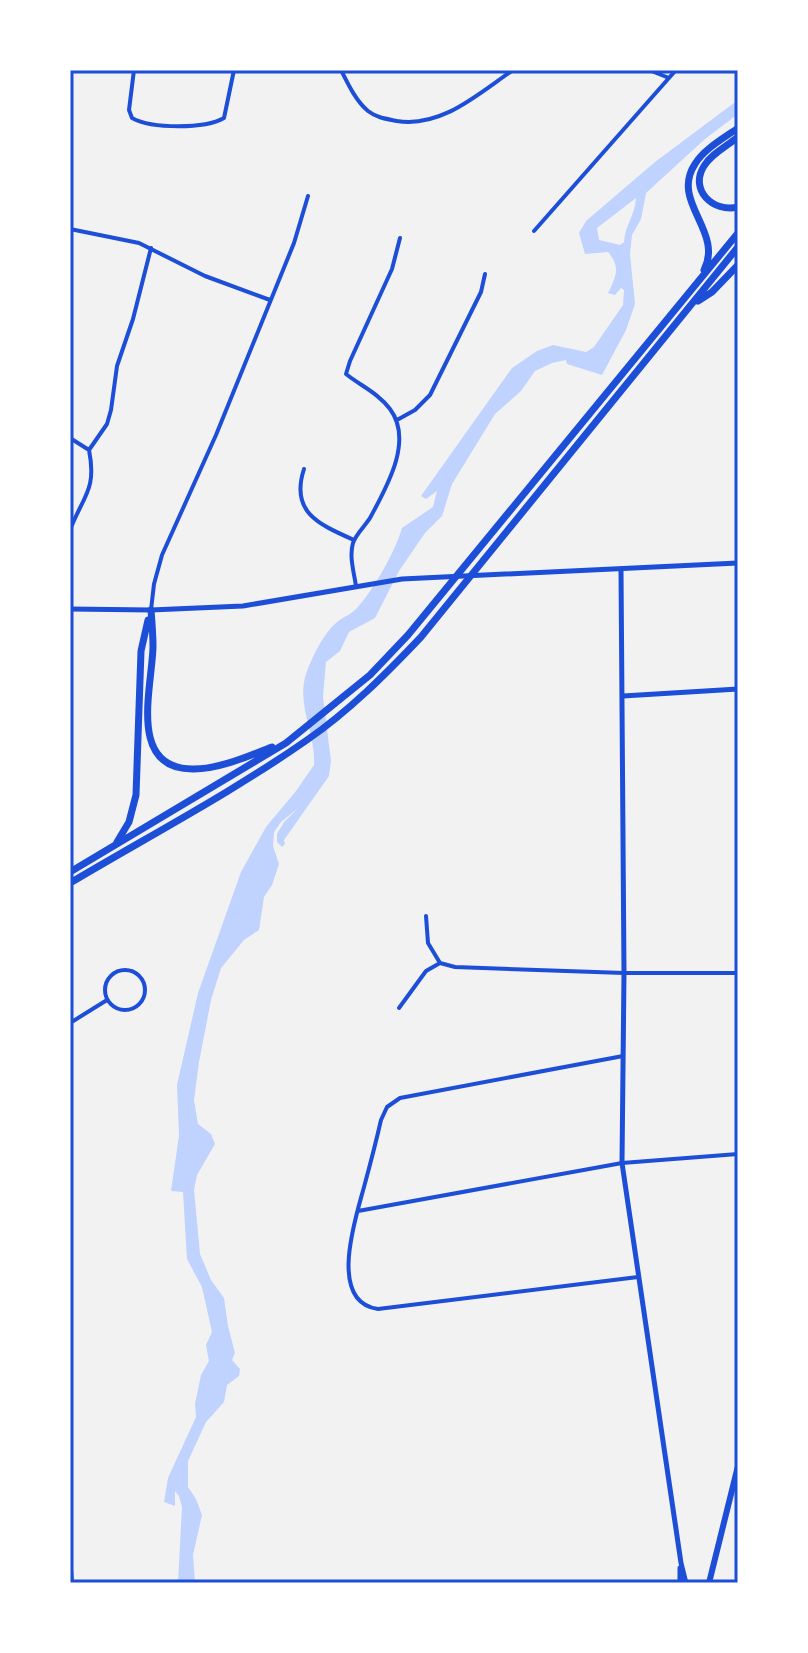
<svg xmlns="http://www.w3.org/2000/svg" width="808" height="1653" font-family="'PT Sans Narrow',sans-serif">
	<rect width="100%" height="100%" fill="#f2f2f2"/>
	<!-- water -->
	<path fill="#bfd3fe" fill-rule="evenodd" d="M738,100V114L705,139L646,193L641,219L632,235L630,254L635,304L626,330L602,375L567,364L566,360L552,363L535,371L521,391L495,414L452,484L442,516L425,533L399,571L375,618L349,632L340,651L326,662L323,697L331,761L329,776L284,840L285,844L282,847L277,842V834L284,822L298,808L281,822L274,832L273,846L279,864L272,885L264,897L259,930L244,940L221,968L211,1000L199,1062L194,1100L198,1124L211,1134L215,1144L197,1175L194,1190L200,1254L211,1280L224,1298L228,1326L235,1353L232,1360L240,1369L239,1376L227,1385L224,1402L206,1422L188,1461V1487L196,1499L202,1515L193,1555L195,1583H178L182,1507L179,1496L175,1491V1506L164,1502L168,1478L196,1417L195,1404L201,1375L209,1361L206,1345L212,1332L202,1287L187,1259L183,1192L171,1191L179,1136L177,1085L198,993L241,872L266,827L296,791L314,765C316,734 296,705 306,674C312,657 323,634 337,622C343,617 352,614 357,608C373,591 396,550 402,528L433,507L437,491L426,499L421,496L512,368L537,351L553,345L586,352L594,347L623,305L624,290L621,288L615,295L608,293C616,277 621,267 608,252L585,254L579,233L586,221L655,162ZM636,198C635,216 625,225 624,242L620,245L599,240L597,228Z"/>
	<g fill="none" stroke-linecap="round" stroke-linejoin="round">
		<!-- minor -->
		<path stroke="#1d4ed8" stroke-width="4" d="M134,70L129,110L132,118C152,129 205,129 224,118L234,70
			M341,70C348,84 356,101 368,111C377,118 387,119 397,121C442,128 479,93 513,70
			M649,70L669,78
			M70,229L139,243L205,276L270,300
			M534,231L676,70
			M397,420L415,410L430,395L481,292L485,274
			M70,438L89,450C97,490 83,496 70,530
			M89,450L107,424L111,410L117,366L133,319L151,248
			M304,469C290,512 318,524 354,540
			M356,586C354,573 349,556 353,543C356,534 365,526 370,518C386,488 414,441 390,409C378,393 361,386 346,374L350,361L392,269L400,238
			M151,610L154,584L162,555L216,435L294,243L308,196
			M426,916L428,943L440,963L455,967L624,973H738
			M105 990a20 20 0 1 1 40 0a20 20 0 1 1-40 0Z
			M399,1008L426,971L440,963
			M70,1023L107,1000
			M623,1056L400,1098L387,1107L381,1120C376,1142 370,1165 364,1187C356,1217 327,1302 378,1309L638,1277
			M358,1211L622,1163L738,1154
			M70,1263V1297
			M70,1556L72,1583"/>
		<!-- tertiary -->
		<path stroke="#1d4ed8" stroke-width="5" d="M621,569L624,973L622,1163L681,1563L686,1583
			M623,696L738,689
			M680,1583V1568"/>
		<!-- secondary -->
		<path stroke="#1d4ed8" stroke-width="5" d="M70,609L151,610L243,606L402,579L738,563"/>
		<!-- primary -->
		<path stroke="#1d4ed8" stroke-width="6" d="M709,1583L738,1466"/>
		<!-- motorway -->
		<path stroke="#1d4ed8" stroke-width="7" d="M738,137C727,146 711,154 704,166C689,190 713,213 738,207
			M704,270C724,231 670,202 695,164C704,149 724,138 738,128
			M698,301L712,292L738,265
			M151,610C152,622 153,635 153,647C152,688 127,770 194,769C220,769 248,756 272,747
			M117,842L129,822L136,795L141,651L148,620
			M70,872L286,743L370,675L408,635L738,233
			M70,883C149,836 231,793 307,740C349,711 386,674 421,637L738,247"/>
	</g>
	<!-- border -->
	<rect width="808" height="1653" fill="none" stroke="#ffffff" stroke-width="144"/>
	<rect x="72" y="72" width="664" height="1509" fill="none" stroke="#1d4ed8" stroke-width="3"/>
</svg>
